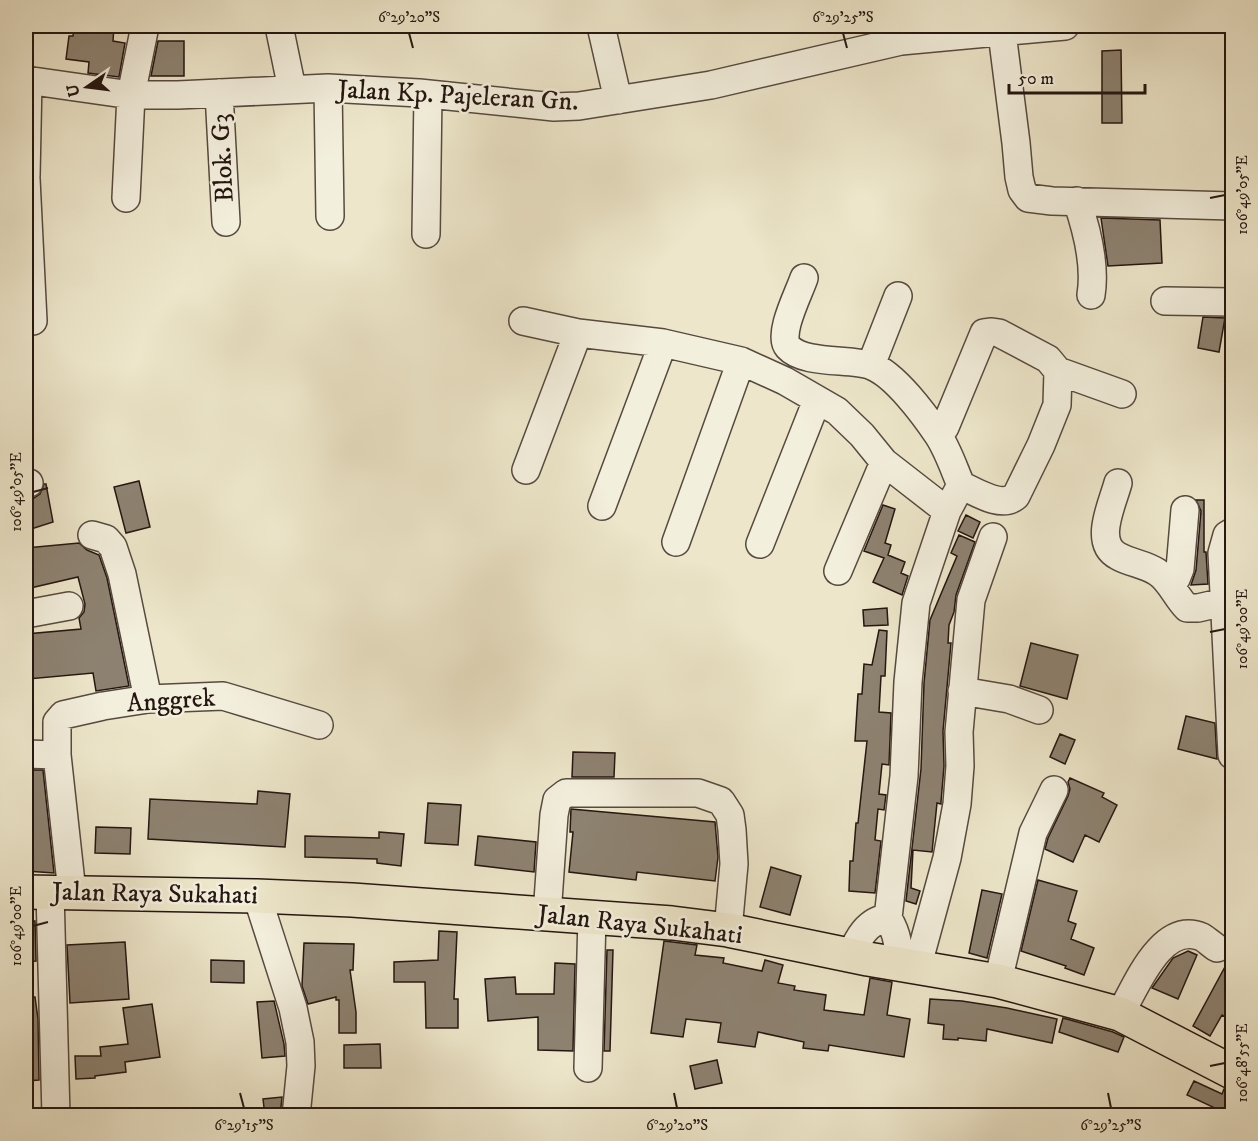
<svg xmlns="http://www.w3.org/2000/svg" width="1258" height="1141" font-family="'IM FELL DW Pica',serif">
	<rect width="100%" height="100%" fill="#ede6ca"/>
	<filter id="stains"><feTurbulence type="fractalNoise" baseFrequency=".00333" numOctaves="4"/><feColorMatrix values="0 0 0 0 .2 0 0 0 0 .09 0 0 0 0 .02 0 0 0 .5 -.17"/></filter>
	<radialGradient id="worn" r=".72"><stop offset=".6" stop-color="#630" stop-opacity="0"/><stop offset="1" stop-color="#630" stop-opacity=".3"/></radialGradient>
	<!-- building -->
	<path fill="#8d8271" stroke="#241611" stroke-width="1.5" d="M74,26H114L113,41L125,43L119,77L88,73L89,62L66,59L69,36H73Z
		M158,41H184V76H151Z
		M1121,50L1122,123H1102V51Z
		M1101,218L1160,220L1162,263L1108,266Z
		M1203,317L1225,318L1219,352L1198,348Z
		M139,481L150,527L126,533L114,487Z
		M44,484H46L53,522L28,530L26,499L34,498L40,494Z
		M1196,500H1204V552H1206L1208,584L1191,585L1196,570L1201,511Z
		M883,505L895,509L885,543L891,545L888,555L905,562L901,573L908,576L902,595L873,582L884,558L864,551Z
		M966,515L980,522L973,538L958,531Z
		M959,535L975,542L956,595L954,612L949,625L948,643H951L943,731L944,766L941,802V804L937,803L932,852L913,850L911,888L920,891L916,904L906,901L921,769L924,683L930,620L957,556L951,553Z
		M79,543L87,550L99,555L107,578L129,686L96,691L93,673L28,679L26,634L81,629L79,618L84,612L85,604L78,577L26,589V548Z
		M887,608L888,625L864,626L863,610Z
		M879,630L887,631L885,676H881L879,712L891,713L889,765L882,764L879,794L886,795L884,810L878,809L875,840L881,841L875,893L849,891L850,861H853L856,823H858L867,741H855L858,694H862L864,664L872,665Z
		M1031,643L1078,655L1067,699L1020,686Z
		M1186,716L1215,723L1217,759L1178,749Z
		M1060,734L1075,740L1065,764L1050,757Z
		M573,752L615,753L614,777H572Z
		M26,770H43L54,873L26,871Z
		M1070,778L1104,793L1102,797L1117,805L1099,842L1085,835L1073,862L1045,849L1048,838L1068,796L1070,789L1068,782Z
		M258,791L290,794L285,847L148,839L150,799L257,804Z
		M428,803L461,805L458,845L425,843Z
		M571,809L715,822L718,857L715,881L637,872L636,880L569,872L573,832H570Z
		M96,827L131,828L130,854L95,853Z
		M379,832L404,834L401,866L377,863V859L305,857V836L379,838Z
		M478,836L536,842L534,872L475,865Z
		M771,867L801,876L790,915L760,907Z
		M1038,880L1077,891L1068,921L1076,924L1071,939L1094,948L1084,975L1065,968L1066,966L1021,951Z
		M982,890L1002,894L987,958L969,953Z
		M26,921H35L36,961L26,962Z
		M439,931L457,932L454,999H458V1028H426L425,982H394V962L438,960Z
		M664,941L697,945L695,955L724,958L723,963L762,971L765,960L783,965L778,983L795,986L794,990L826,995L824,1010L864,1015L870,978L892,982L887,1015L910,1019L904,1057L829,1045L828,1051L803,1048L804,1042L758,1032L755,1047L718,1042L721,1023L686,1019L683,1037L651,1033Z
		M125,942L129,999L70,1003L67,945Z
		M304,943L354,944L353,970H350L356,1012V1033H339V1000H336V997L308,1004L302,986Z
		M607,950H613L610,1051H604Z
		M1188,951L1197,955L1178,999L1152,988L1173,958Z
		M1233,952V1021L1222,1015L1210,1036L1193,1026Z
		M211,960L244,961V983L211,982Z
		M555,963L575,964L573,1051L538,1050V1017L488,1021L485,979L515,977L516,994H554Z
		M26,997H35L38,1019L39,1080L26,1081Z
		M930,999L962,1001L1007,1008L1057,1019L1052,1043L987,1029L986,1041L958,1038V1040L943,1039L944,1025L928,1023Z
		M274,1001L284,1044L285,1056L262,1058L257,1002Z
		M152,1004L160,1057L125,1062L126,1072L95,1076V1078L76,1079L75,1056H101L100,1047L128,1044L123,1008Z
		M1063,1018L1113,1032L1124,1037L1118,1052L1059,1032Z
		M380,1044L381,1068H344V1045Z
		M717,1060L722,1083L695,1089L690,1066Z
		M1194,1081L1222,1094L1224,1089L1233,1091V1116H1223L1213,1111L1215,1108L1187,1095Z
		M282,1097L280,1116H265L263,1099Z"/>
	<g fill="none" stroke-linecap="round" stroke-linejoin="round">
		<defs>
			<path id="minor" d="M279,26L292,89
				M601,26L618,100
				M1002,33L1016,143L1019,177L1022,190L1028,198L1052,201L1232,206
				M26,80L131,95H178L328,88L419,93L554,107L579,106L711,85L901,41L1065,26
				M328,88L330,216
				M219,93L226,222
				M26,176L28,80
				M26,179L33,321
				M126,198L131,95L145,26
				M1077,201C1087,230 1096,264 1091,295
				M426,234L428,94
				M804,278C799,293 777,335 788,347C804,365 852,358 872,366C895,375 924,414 938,435C948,450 954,469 961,485L947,511L916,603L908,682L904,776L888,918
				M1165,301L1232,302
				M523,321L578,333L663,343L741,361L785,381L837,411L862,435L884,462L947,511
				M871,365L898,296
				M939,436L945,427L984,333L992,332L999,333L1048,359L1058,371L1122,394
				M526,470L578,333
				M1118,483C1112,505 1093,543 1118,556C1130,563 1145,564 1157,572C1170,580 1176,597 1187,608H1198L1224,602
				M26,484L29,483
				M961,485C976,492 1002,509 1016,496L1041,445L1057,405L1058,371
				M602,506L663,343
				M1232,532L1227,535L1222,553L1232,755
				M92,535L106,539L113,547L122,574L148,699
				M676,542L741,361
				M760,544L817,400
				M838,571L884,462
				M1169,583L1176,579L1180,569L1185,510
				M26,614L69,606
				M962,691L1009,699L1039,710
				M26,754L57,755
				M50,892L56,1116
				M72,892L57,755V722L63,715L103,706L148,699L223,696L319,725
				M257,896L293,1008L300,1042L301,1066L296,1116
				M547,915L554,815L557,800L566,793H698L721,801L730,815L732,830L734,864L728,930
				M850,956C858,939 867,920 888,918C898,935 899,946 897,964
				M917,968L947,858L957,804L960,766L959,732L971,600L993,537
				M998,981L1033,833L1054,790
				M1120,1014C1136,987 1161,920 1202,937C1207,940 1212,945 1217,948
				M588,1068L592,917"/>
			<path id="major" d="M26,892L257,896L352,900L672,923L728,930L868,959L998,981L1120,1014L1232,1072"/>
		</defs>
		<!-- minor casing -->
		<use href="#minor" stroke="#564a3f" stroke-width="30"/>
		<!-- major casing -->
		<use href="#major" stroke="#241611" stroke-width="36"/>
		<!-- minor -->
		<use href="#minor" stroke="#f3efdd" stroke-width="27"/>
		<!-- major -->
		<use href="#major" stroke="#ede6ca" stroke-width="33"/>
	</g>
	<!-- ticks -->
	<path fill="none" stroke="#241611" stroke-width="2" d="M409,33L413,48M843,33L847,48M1210,198L1225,195M33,492L48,488M1210,632L1225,629M33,926L48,922M1210,1066L1225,1063M240,1093L244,1108M674,1093L677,1108M1108,1093L1111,1108"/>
	<g text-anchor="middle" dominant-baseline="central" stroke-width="5" stroke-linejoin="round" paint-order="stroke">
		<!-- street labels -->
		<g font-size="26" fill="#241611" stroke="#f3efdd">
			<text transform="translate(458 96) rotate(3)">Jalan Kp. Pajeleran Gn.</text>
			<text transform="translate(223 158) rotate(-93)">Blok. G3</text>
			<text transform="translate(171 701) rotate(-4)">Anggrek</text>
			<text transform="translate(155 894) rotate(1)">Jalan Raya Sukahati</text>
			<text transform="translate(640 925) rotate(6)">Jalan Raya Sukahati</text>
		</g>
	</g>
	<!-- margin -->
	<rect width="1258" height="1141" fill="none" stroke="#ede6ca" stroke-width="66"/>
	<!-- north arrow -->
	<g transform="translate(87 87) rotate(256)" stroke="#f3efdd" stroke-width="4.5" paint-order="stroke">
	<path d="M0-4.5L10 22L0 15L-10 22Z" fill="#241611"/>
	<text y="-9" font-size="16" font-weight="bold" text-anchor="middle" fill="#241611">U</text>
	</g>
	<!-- scale -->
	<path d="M1009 84v9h136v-9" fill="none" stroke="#241611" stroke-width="3"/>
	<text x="1018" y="84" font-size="18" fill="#241611" stroke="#f3efdd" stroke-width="4.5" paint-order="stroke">50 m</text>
	<rect x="33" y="33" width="1192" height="1075" fill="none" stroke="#241611" stroke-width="2"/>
	<g font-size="15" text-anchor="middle" fill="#241611">
		<text x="409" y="22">6°29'20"S</text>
		<text x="843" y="22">6°29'25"S</text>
		<text transform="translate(1242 195) rotate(-90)" y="5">106°49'05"E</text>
		<text transform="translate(16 492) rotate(-90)" y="5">106°49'05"E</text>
		<text transform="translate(1242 629) rotate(-90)" y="5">106°49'00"E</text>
		<text transform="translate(16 926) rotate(-90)" y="5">106°49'00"E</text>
		<text transform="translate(1242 1063) rotate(-90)" y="5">106°48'55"E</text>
		<text x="244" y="1130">6°29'15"S</text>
		<text x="677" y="1130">6°29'20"S</text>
		<text x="1111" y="1130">6°29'25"S</text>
	</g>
	<rect width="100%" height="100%" filter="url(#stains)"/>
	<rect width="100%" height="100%" fill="url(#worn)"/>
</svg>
